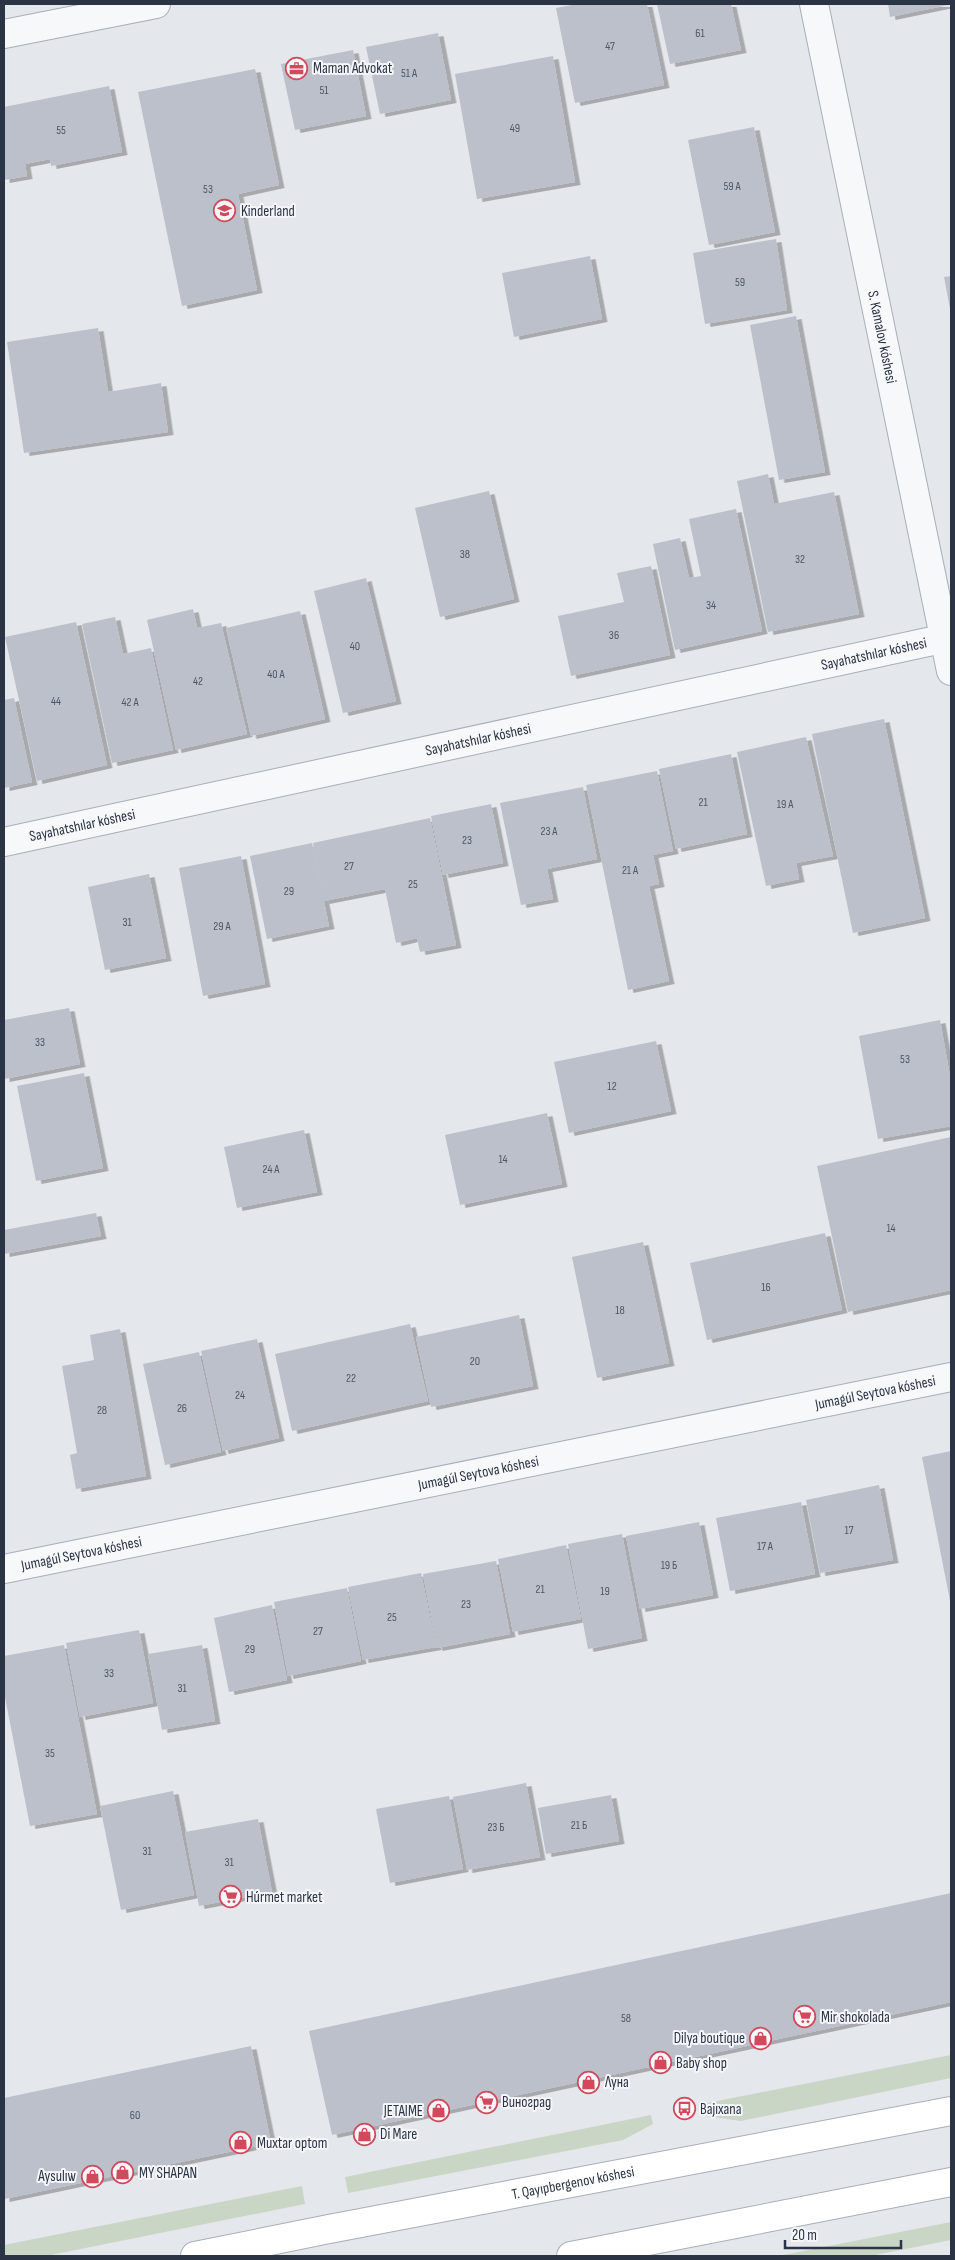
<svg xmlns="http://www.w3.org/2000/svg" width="955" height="2260" font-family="'Sofia Sans Condensed',sans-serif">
	<defs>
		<filter id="shadow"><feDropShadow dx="5.5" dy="3" stdDeviation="0" flood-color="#0004"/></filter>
	</defs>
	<rect width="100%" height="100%" fill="#e4e7ec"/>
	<!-- green -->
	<path fill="#c9d6c5" d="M951,2055V2078L741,2121L706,2116L702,2104Z
		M651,2115L653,2124L623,2140L348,2193L345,2177Z
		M302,2186L305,2204L46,2256H4V2245Z
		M951,2222V2240L870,2256H778Z"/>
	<!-- building -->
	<path fill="#bbc0ca" filter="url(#shadow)" d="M577,4H647L664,85L575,103L556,8Z
		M657,4H731L741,50L670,64Z
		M888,4H948V5L890,17Z
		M438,33L451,100L380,114L366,47Z
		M353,50L366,116L295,130L281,64Z
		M553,56L575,182L477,199L455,74Z
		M255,69L279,185L238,194L257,290L182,306L138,92Z
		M109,86L122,152L51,166L50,159L25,164L27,176L4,180V107Z
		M754,127L775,232L709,245L688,140Z
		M776,239L787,310L705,324L693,253Z
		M590,256L602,319L514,337L502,273Z
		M951,276V309H950L944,277Z
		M796,316L825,472L779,480L750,325Z
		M98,328L108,392L161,383L168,432L24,453L7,342Z
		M768,474L774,504L834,492L859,614L768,632L737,481Z
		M489,491L514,599L440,617L415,508Z
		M736,509L762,631L675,650L653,544L680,538L689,578L701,576L689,519Z
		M651,566L670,655L571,676L558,616L624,602L617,573Z
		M366,578L396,701L343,713L314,591Z
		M193,609L197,628L221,623L247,734L176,750L147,620Z
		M300,611L325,719L251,736L226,628Z
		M115,617L123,654L151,648L173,750L112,763L82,624Z
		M76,622L107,765L37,781L5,637Z
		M14,698L32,782L4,788V700Z
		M884,719L925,918L853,933L812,734Z
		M806,737L833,856L796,863L799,879L766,886L737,752Z
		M731,754L747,834L676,849L659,769Z
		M657,771L673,851L653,855L659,884L649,886L669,981L628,990L586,785Z
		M583,787L597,859L547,869L553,899L521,905L500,803Z
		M491,804L503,863L443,875L431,816Z
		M430,818L456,945L420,952L417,938L396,943L385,889L324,901L313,843Z
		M312,843L329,926L267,939L250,856Z
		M241,856L265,984L203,996L179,868Z
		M149,874L166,958L105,970L88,887Z
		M69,1008L80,1064L4,1079V1020Z
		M940,1020L951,1082V1126L878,1139L859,1036Z
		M656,1041L671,1111L569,1133L554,1062Z
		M84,1073L103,1168L36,1181L17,1086Z
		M547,1113L562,1184L460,1205L445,1135Z
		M304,1130L317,1192L237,1208L224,1147Z
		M951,1137V1290L848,1312L817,1166Z
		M96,1213L101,1236L4,1254V1230Z
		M825,1233L842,1310L707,1340L690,1263Z
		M643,1242L669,1363L597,1378L572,1257Z
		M519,1315L533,1386L431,1407L416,1337Z
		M410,1324L428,1401L292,1431L275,1354Z
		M120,1329L146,1476L76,1489L70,1455L77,1453L62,1366L94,1360L90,1335Z
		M257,1339L279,1438L223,1451L201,1351Z
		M199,1352L221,1452L165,1465L143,1364Z
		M951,1451V1601H950L922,1457Z
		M879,1485L893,1560L820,1573L806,1500Z
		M801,1502L815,1574L730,1591L716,1518Z
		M699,1522L713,1595L640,1609L626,1536Z
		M622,1534L642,1638L588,1649L568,1544Z
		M566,1545L581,1619L513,1632L498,1559Z
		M496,1561L510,1634L437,1648L423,1574Z
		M421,1573L436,1647L363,1660L348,1587Z
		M347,1588L361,1661L288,1676L274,1602Z
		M272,1605L287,1680L229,1692L214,1618Z
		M139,1630L153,1703L80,1717L66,1643Z
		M64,1645L97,1814L30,1826L4,1692V1656Z
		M202,1645L215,1721L162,1730L148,1654Z
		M526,1783L540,1857L467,1870L453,1797Z
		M173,1791L194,1895L121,1910L100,1806Z
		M611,1795L619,1841L546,1854L538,1808Z
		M449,1796L463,1869L390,1883L376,1809Z
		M258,1819L272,1892L199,1906L185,1832Z
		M951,1893V2002L332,2135L309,2031Z
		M251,2046L271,2143L4,2199V2098Z"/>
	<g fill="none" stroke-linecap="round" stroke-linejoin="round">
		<defs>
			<g id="street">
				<path id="s1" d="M814,4L951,671"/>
				<path d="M4,34L156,4"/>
				<path id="s2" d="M4,842L951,637"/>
				<path id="s3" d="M4,1569L951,1377"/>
			</g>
			<g id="secondary">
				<path id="s4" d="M195,2256L329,2229L951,2111"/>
				<path d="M571,2256L951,2182"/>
			</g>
		</defs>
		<!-- street casing -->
		<use href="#street" stroke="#a9aeb7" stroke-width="30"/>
		<!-- secondary casing -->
		<use href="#secondary" stroke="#a9aeb7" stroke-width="30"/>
		<!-- street -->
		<use href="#street" stroke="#f7f8fa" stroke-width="28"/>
		<!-- secondary -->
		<use href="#secondary" stroke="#fff" stroke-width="28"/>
	</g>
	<!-- icons -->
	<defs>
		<symbol id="office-ring" viewBox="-11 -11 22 22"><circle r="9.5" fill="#f4f6f9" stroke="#d1495b" stroke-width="1.5"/><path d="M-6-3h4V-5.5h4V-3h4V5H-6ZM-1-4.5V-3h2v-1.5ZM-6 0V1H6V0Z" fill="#d1495b"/></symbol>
		<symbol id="school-ring" viewBox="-11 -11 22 22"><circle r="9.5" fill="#f4f6f9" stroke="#d1495b" stroke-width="1.5"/><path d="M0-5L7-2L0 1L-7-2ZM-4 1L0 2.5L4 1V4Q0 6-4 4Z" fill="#d1495b"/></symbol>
		<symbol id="supermarket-ring" viewBox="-11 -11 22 22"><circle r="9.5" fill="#f4f6f9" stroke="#d1495b" stroke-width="1.5"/><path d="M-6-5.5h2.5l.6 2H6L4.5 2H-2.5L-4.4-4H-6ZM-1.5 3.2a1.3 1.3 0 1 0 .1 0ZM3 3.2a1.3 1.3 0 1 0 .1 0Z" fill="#d1495b"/></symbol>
		<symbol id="shop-ring" viewBox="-11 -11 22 22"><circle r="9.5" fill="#f4f6f9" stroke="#d1495b" stroke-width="1.5"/><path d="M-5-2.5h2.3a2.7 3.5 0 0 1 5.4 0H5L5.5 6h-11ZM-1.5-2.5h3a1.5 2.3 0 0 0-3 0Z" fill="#d1495b"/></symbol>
		<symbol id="bus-ring" viewBox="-11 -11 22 22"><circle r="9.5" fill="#f4f6f9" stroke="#d1495b" stroke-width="1.5"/><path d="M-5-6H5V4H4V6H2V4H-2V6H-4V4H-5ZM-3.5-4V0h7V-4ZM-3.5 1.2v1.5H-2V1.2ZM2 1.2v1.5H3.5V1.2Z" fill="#d1495b"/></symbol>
	</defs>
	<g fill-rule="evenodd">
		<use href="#office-ring" x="284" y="56" width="25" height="25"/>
		<use href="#school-ring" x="212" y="198" width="25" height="25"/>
		<use href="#supermarket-ring" x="218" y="1884" width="25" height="25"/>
		<use href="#supermarket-ring" x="792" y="2004" width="25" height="25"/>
		<use href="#shop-ring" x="748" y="2026" width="25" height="25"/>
		<use href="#shop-ring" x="648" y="2050" width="25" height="25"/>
		<use href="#shop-ring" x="576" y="2070" width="25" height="25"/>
		<use href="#supermarket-ring" x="474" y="2090" width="25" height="25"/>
		<use href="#bus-ring" x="672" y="2096" width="25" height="25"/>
		<use href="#shop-ring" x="426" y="2098" width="25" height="25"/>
		<use href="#shop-ring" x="352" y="2122" width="25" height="25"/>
		<use href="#shop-ring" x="228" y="2130" width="25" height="25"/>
		<use href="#shop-ring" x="110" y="2160" width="25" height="25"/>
		<use href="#shop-ring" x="80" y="2164" width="25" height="25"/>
	</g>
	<g text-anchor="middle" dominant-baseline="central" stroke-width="4" stroke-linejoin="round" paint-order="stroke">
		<!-- number labels -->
		<g font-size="12" fill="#4f5766">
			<text x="700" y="33">61</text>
			<text x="610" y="46">47</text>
			<text x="409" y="73">51 А</text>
			<text x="324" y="90">51</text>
			<text x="515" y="128">49</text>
			<text x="61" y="130">55</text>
			<text x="732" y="186">59 А</text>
			<text x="208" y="189">53</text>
			<text x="740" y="282">59</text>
			<text x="465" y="554">38</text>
			<text x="800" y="559">32</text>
			<text x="711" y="605">34</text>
			<text x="614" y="635">36</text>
			<text x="355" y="646">40</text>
			<text x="276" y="674">40 А</text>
			<text x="198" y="681">42</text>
			<text x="56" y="701">44</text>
			<text x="130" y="702">42 А</text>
			<text x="703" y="802">21</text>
			<text x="785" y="804">19 А</text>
			<text x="549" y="831">23 А</text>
			<text x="467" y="840">23</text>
			<text x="349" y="866">27</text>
			<text x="630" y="870">21 А</text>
			<text x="413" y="884">25</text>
			<text x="289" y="891">29</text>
			<text x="127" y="922">31</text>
			<text x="222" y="926">29 А</text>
			<text x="40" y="1042">33</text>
			<text x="905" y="1059">53</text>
			<text x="612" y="1086">12</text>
			<text x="503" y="1159">14</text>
			<text x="271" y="1169">24 А</text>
			<text x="891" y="1228">14</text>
			<text x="766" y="1287">16</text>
			<text x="620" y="1310">18</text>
			<text x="475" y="1361">20</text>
			<text x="351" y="1378">22</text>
			<text x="240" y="1395">24</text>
			<text x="182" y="1408">26</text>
			<text x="102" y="1410">28</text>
			<text x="849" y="1530">17</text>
			<text x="765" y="1546">17 А</text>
			<text x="669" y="1565">19 Б</text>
			<text x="540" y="1589">21</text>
			<text x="605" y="1591">19</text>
			<text x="466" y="1604">23</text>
			<text x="392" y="1617">25</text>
			<text x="318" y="1631">27</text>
			<text x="250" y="1649">29</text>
			<text x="109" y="1673">33</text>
			<text x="182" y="1688">31</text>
			<text x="50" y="1753">35</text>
			<text x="579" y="1825">21 Б</text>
			<text x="496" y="1827">23 Б</text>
			<text x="147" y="1851">31</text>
			<text x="229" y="1862">31</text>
			<text x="626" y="2018">58</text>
			<text x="135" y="2115">60</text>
		</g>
		<!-- poi labels -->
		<g font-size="15" fill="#2b3445" stroke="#f4f6f9" text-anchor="start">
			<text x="313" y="68">Maman Advokat</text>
			<text x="241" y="211">Kinderland</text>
			<text x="246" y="1897">Húrmet market</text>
			<text x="821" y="2017">Mir shokolada</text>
			<text x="745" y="2038" text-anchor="end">Dilya boutique</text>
			<text x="676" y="2063">Baby shop</text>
			<text x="605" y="2082">Луна</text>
			<text x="502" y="2102">Виноград</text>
			<text x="700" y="2109">Bajıxana</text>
			<text x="423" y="2111" text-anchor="end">JETAIME</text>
			<text x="380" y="2134">Di Mare</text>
			<text x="257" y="2143">Muxtar optom</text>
			<text x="139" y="2173">MY SHAPAN</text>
			<text x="76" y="2176" text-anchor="end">Aysulıw</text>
		</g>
		<!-- street labels -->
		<g font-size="15" fill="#2b3445" stroke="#f4f6f9">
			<text stroke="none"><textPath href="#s1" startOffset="340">S. Kamalov kóshesi</textPath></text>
			<text stroke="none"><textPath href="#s2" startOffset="890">Sayahatshılar kóshesi</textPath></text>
			<text stroke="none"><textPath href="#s2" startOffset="485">Sayahatshılar kóshesi</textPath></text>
			<text stroke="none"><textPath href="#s2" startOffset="80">Sayahatshılar kóshesi</textPath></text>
			<text stroke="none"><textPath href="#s3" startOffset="889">Jumagúl Seytova kóshesi</textPath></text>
			<text stroke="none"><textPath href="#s3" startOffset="484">Jumagúl Seytova kóshesi</textPath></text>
			<text stroke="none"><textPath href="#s3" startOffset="79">Jumagúl Seytova kóshesi</textPath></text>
			<text stroke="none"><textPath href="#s4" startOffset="385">T. Qayıpbergenov kóshesi</textPath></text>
		</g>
	</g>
	<!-- border -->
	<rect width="955" height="2260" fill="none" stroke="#2b3445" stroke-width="10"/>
	<!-- scale -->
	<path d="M785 2240v8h116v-8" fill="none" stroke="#2b3445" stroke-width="2.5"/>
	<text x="792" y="2240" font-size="15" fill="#2b3445" stroke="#f4f6f9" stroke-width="4" paint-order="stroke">20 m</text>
</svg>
